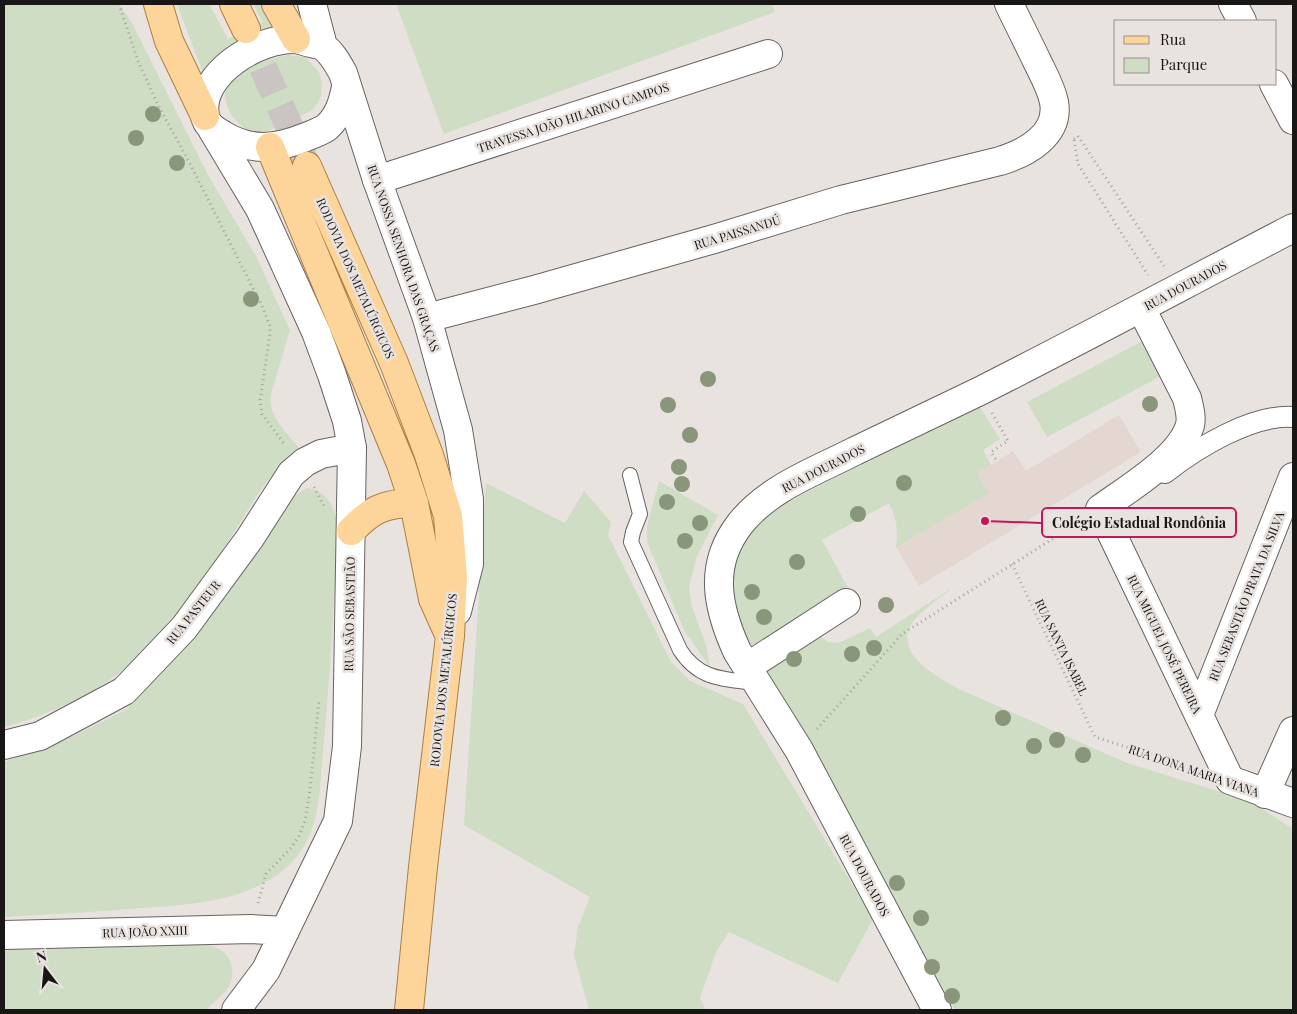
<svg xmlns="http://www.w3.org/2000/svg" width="1297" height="1014" font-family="'Playfair Display',serif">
	<rect width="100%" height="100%" fill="#e9e3e0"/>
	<!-- built -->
	<path fill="#e4d6d1" d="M1119,415L1141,452L919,586L897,548L988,493L977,474L1013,451L1026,471Z"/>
	<!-- green -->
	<path fill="#ceddc4" d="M4,4H119L132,23L208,175L256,256L290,330L271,394C267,415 287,433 300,449C288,460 275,472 265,484C257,494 251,506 244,516C220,554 197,595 167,629C124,679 67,710 4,727Z
		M177,4H209L228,39L263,22L253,4H267L281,28L204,76Z
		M396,4H772L775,12L444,134Z
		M288,55L305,57L319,72L322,84L321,96L318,103L311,111L265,132L256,134C243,128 234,122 228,108C213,71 262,61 288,55Z
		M1144,340L1163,375L1047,437L1027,402Z
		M980,407L1000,439L983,450L991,465L977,474L989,493L896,548C898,529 897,520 889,503L822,540L848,588C831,599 765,646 749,645C739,630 733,610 732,592C731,580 731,566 736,554C753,512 825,484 864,464C903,445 941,426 980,407Z
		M659,481L718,515L697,556L689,587L692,607L706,645L710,667L685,632L647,542V526Z
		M486,483L565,523L584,491L611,522L608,535L671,662L690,681L743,704L873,919L838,983L729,932L716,952L700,998L706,1010H589L574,955L578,927L590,897L464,825Z
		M307,488C328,490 336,510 338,529C334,603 330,678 323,752C320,778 321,809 310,834C301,857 281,876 258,886C222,903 183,905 143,908C97,912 50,914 4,917V762L69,738L127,709L158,677L294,496Z
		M952,588C941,597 926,607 916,618C888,650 935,676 959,689L1127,763L1250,801L1293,829V1010H955L865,851L758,669L814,632L828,642L839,643L870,628L876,637Z
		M181,942C199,944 226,943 231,964C233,970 233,978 230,984C225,994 214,1002 206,1010H4V947Z"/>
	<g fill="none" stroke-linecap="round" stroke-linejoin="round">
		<!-- primary-tunnel -->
		<path stroke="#cac4c2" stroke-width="28" stroke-dasharray="28 14" stroke-linecap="butt" d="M246,29L305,162"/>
		<defs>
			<path id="service" d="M630,475L640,514L633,532L631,542L680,650C699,680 724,679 756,683"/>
			<path id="pedestrian" d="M1165,473C1197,448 1252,414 1293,417"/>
			<path id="minor" d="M1233,4L1242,21
				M1274,84L1293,120
				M377,180L768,54
				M1141,308L1187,398C1189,407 1192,416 1190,425C1181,458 1126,490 1100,509L1230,780L1293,803
				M427,318L534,290L714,239L841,200L1000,161C1026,153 1060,135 1054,102C1051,87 1042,72 1036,59C1027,41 1018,22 1009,4
				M747,667L846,603
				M1199,715L1293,477
				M4,745L40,736L124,691L184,628L250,538L291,474L305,462L321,454L352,448L347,746L338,821L266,970L236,1010
				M1265,794L1293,731
				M4,935L251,929L285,931
				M937,1010L799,750L737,651C717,607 708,565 740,524C768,488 816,471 855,451C897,431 938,411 980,391C1085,338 1189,282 1293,228"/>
			<path id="tertiary" d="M312,4L323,46
				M346,87C343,102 339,116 327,127C322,131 313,134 306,137C276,149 251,152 223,135C215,130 207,126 205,116C197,74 259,37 296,39C301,40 306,42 311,43C314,44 319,44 322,46C331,51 338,64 343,73L377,180L427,318L458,430L469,499V564L457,611
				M212,129L260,209L316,332L332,375L347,421L352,448"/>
			<path id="primary" d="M158,4L169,41L205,116
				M234,4L246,29
				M276,4L296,39
				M270,147L401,464L414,503L433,599L447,630
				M307,166L394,363L429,455L448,516L453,577L450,636L423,867L409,1010
				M351,531C371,510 384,503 414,503"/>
		</defs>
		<!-- service casing -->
		<use href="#service" stroke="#686260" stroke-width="16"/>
		<!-- pedestrian casing -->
		<use href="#pedestrian" stroke="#686260" stroke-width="22"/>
		<!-- minor casing -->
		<use href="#minor" stroke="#686260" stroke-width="30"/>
		<!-- tertiary casing -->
		<use href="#tertiary" stroke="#686260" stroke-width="30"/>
		<!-- primary casing -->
		<use href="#primary" stroke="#ac7f40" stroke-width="30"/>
		<!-- path -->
		<path stroke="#a7a2a0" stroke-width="3" stroke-dasharray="1 4" stroke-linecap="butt" d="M119,4L138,61L157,103L189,162L262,306L270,326V334L260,401L262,414L285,445
			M1074,139L1078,136L1164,266
			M1074,140L1078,164L1148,275
			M992,413L1008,441L991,452L997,461
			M314,487L324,506
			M1012,564L1095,737L1195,769
			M817,729L902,634L1078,523
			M258,903L266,874L291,848L299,836L305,821L310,790L319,700"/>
		<!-- service -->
		<use href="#service" stroke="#fff" stroke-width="14"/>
		<!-- pedestrian -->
		<use href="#pedestrian" stroke="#fff" stroke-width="20"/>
		<!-- minor -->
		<use href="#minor" stroke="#fff" stroke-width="28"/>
		<!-- tertiary -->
		<use href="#tertiary" stroke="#fff" stroke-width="28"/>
		<!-- primary -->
		<use href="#primary" stroke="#fdd49a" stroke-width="28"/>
	</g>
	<!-- trees -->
	<g fill="#8a967a">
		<circle cx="153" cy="114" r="8"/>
		<circle cx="136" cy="138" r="8"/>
		<circle cx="177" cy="163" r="8"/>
		<circle cx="251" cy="299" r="8"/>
		<circle cx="708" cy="379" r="8"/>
		<circle cx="1150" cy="404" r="8"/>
		<circle cx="668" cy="405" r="8"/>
		<circle cx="690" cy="435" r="8"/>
		<circle cx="679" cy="467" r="8"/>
		<circle cx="904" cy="483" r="8"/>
		<circle cx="682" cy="484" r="8"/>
		<circle cx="667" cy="502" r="8"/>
		<circle cx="858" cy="514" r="8"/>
		<circle cx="700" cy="523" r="8"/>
		<circle cx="685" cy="541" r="8"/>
		<circle cx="797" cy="562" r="8"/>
		<circle cx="752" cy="592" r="8"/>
		<circle cx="886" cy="605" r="8"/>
		<circle cx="764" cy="617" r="8"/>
		<circle cx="874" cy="648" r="8"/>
		<circle cx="852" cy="654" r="8"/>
		<circle cx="794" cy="659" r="8"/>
		<circle cx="1003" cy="718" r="8"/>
		<circle cx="1057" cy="740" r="8"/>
		<circle cx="1034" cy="746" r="8"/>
		<circle cx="1083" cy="755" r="8"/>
		<circle cx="897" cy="883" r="8"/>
		<circle cx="921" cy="918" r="8"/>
		<circle cx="932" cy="967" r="8"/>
		<circle cx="952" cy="996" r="8"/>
	</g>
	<g text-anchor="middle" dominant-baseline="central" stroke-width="5" stroke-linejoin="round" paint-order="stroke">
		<!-- street labels -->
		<g font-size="12" fill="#191716" stroke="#e9e3e0">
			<text transform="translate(573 117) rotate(-18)">TRAVESSA JOÃO HILARINO CAMPOS</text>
			<text transform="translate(737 232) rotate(-17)">RUA PAISSANDÚ</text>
			<text transform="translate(404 258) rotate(71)">RUA NOSSA SENHORA DAS GRAÇAS</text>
			<text transform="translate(356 278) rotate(66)">RODOVIA DOS METALÚRGICOS</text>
			<text transform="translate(1185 285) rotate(-28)">RUA DOURADOS</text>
			<text transform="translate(823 468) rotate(-27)">RUA DOURADOS</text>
			<text transform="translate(1246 596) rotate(-68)">RUA SEBASTIÃO PRATA DA SILVA</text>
			<text transform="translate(193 612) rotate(-51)">RUA PASTEUR</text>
			<text transform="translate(349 614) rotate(-89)">RUA SÃO SEBASTIÃO</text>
			<text transform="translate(1165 644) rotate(64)">RUA MIGUEL JOSÉ PEREIRA</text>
			<text transform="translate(1062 647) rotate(64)">RUA SANTA ISABEL</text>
			<text transform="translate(443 680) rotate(-84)">RODOVIA DOS METALÚRGICOS</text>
			<text transform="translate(1194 770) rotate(19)">RUA DONA MARIA VIANA</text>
			<text transform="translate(865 875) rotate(62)">RUA DOURADOS</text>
			<text transform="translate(145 931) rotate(-2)">RUA JOÃO XXIII</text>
		</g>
	</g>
	<!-- callouts -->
	<path fill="none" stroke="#c2185b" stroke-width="2" d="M985 521L1042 523"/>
	<circle fill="#c2185b" stroke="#e9e3e0" stroke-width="2" cx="985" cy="521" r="5"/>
	<rect fill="#e9e3e0" stroke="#c2185b" stroke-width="2" x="1042" y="508" width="194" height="29" rx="5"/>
	<g font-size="14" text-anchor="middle" font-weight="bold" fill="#191716">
		<text x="1139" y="528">Colégio Estadual Rondônia</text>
	</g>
	<!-- border -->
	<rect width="1297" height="1014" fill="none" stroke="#191716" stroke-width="10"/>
	<!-- legend -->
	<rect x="1114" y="20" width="162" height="65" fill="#e9e3e0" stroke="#96918f"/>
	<rect x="1124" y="36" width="25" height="8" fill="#fdd49a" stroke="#96918f"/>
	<text x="1160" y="45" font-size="15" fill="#191716">Rua</text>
	<rect x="1124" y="58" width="25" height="15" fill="#ceddc4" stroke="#96918f"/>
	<text x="1160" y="70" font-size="15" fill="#191716">Parque</text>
	<!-- north arrow -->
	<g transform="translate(45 969) rotate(344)" stroke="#e9e3e0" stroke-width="4" paint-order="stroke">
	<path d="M0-4L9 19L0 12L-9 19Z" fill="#191716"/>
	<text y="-8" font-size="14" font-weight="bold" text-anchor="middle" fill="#191716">N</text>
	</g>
</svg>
